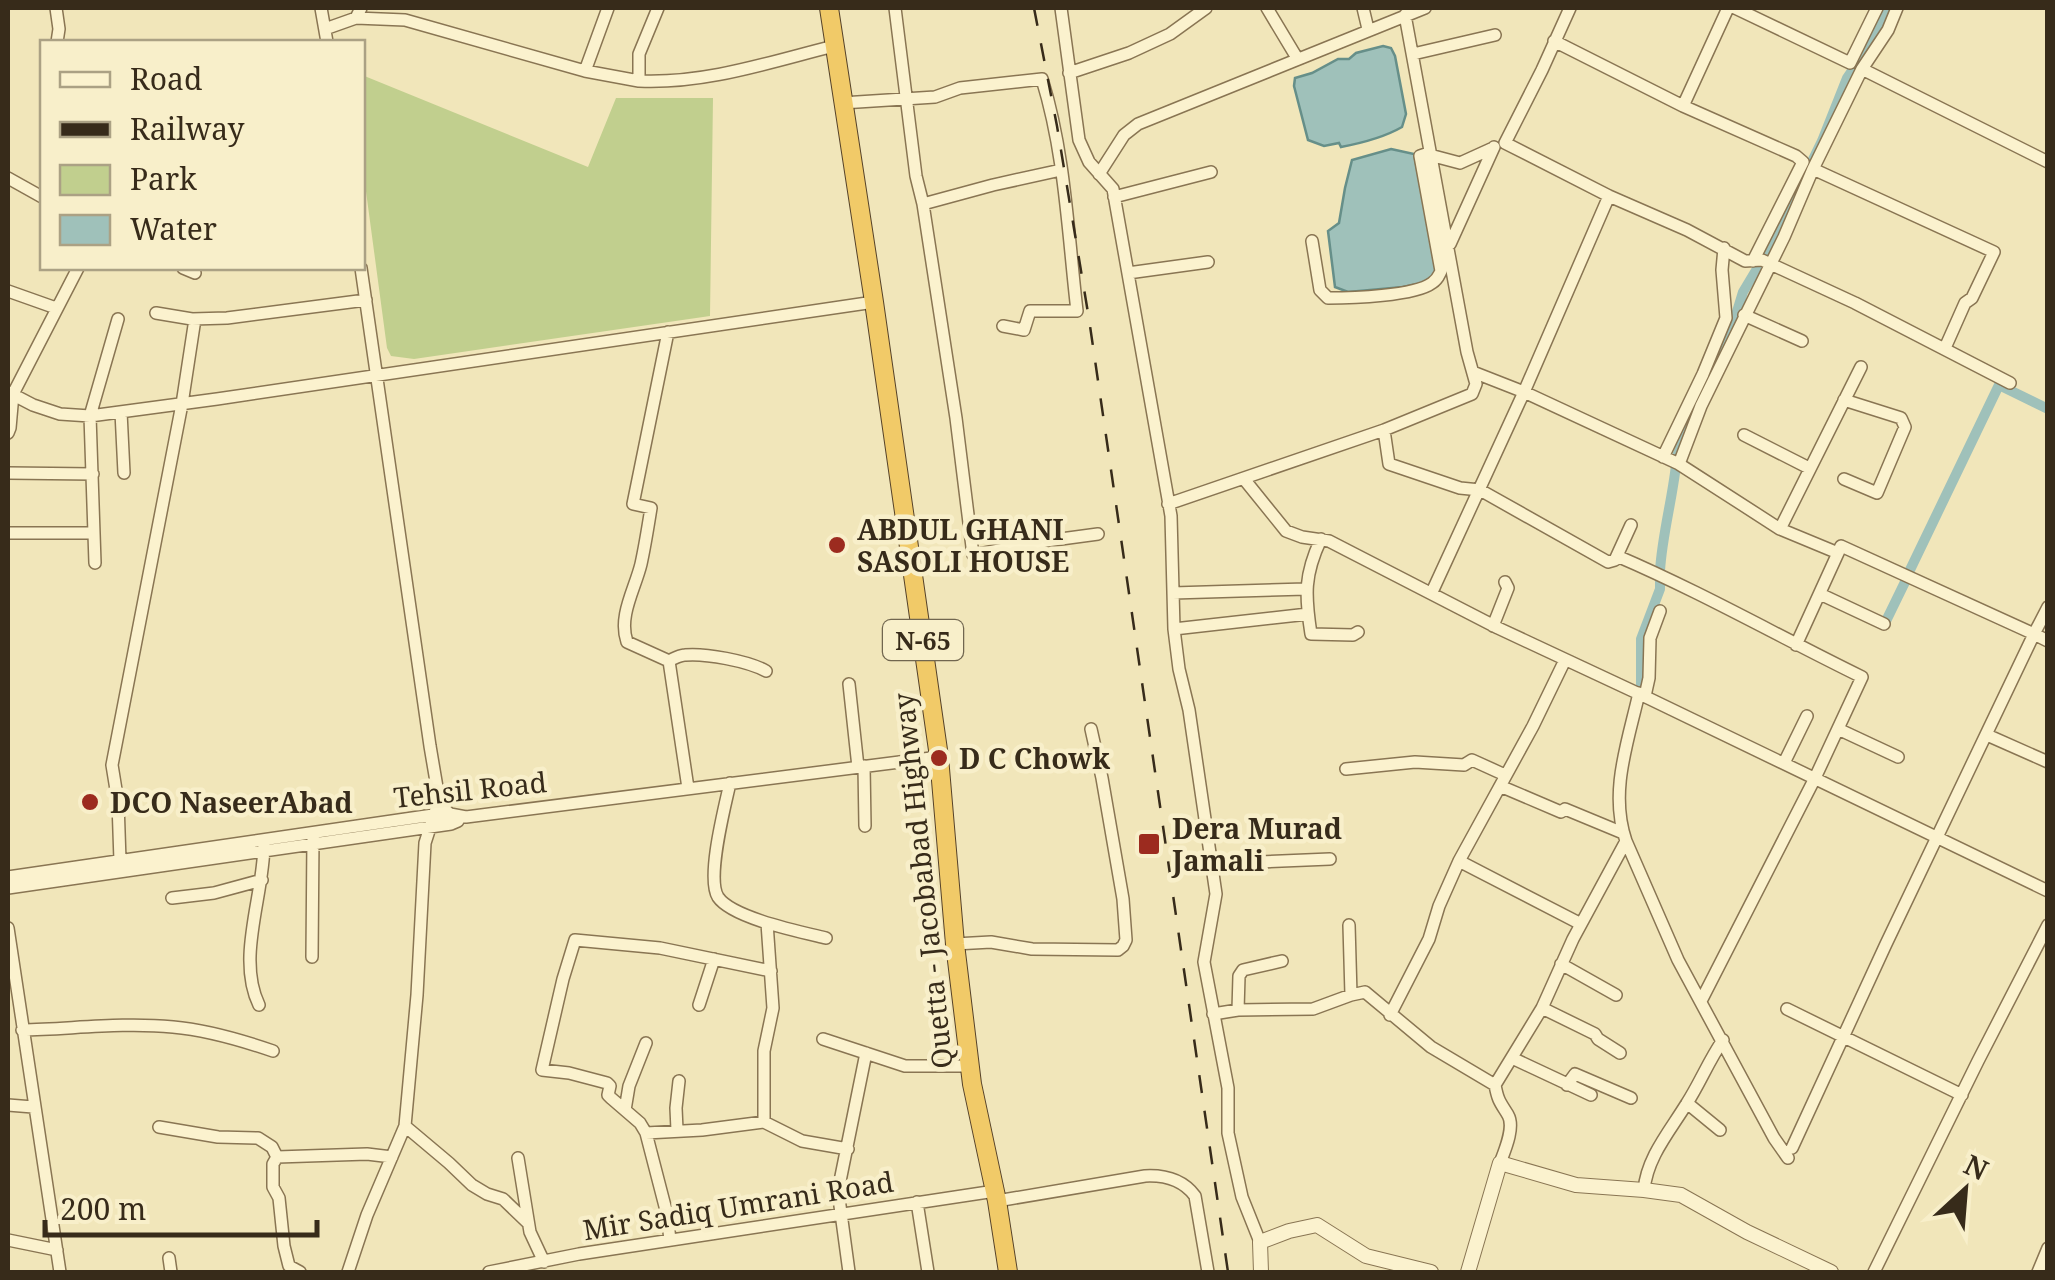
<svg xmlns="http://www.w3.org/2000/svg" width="2055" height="1280" font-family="'Noto Serif',serif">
	<rect width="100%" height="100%" fill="#f1e6ba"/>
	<!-- green -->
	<path fill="#c1cf8e" d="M362,75L588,167L616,98H713L710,316L414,359L391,356L387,348L363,169Z"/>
	<!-- water -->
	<path fill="#9fc1ba" stroke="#668f89" stroke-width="2.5" d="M1383,46L1391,48L1395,56L1406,114L1402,127C1383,138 1362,143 1341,147L1339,143L1324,146L1308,140L1294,86L1295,78L1312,73L1338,59H1349L1356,53Z
		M1391,149L1414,154L1438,271L1428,282L1403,287L1348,292L1335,287L1328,231L1339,223L1345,188L1352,160Z"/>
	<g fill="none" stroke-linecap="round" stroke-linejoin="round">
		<!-- canal -->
		<path stroke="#9fc1ba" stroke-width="10" d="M1767,254L1822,141L1847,78L1871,43L1889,8
			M1712,365L1736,315L1743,292L1758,267
			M1677,456L1706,380
			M1660,571C1662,536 1672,501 1676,465
			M1909,572L1999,385L2048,409
			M1886,621L1905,582
			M1641,691V639L1660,589V577"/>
		<defs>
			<path id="minor" d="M56,8L59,29L57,42
				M321,8L327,42
				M658,8L639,54V81C706,84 770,62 834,46
				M895,8L916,176L923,204L956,418L973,555L1046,541L1098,534
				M1061,8L1079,140L1089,162L1113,189L1171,516L1174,629L1179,669L1189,710L1216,894L1204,962L1228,1088V1133L1242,1197L1260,1242
				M1267,8L1297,58
				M1363,8L1368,29
				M1570,8L1542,70L1505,143L1609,196L1687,230L1745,261L1762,260L1855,303L2010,383
				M1735,8L1850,63L1877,8
				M1897,8L1888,30L1862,69L2048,162
				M356,18L405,20L585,71L639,81
				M325,29L356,18L361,8
				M1554,41L1683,106L1796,156L1803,162L1753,261
				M1413,54L1495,35
				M585,71L608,8
				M1069,73L1129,53L1170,34L1206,8
				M842,103L935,97L960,88L1042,79C1065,153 1068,234 1077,311H1030L1024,330L1003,326
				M1683,106L1728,8
				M1813,169L1862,69
				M1099,174L1124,135L1138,124L1425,8
				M8,178L42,197
				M1114,197L1211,172
				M923,204L993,185L1061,170
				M1312,241L1320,290L1328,298C1351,298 1415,296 1432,283C1438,279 1438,277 1441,271L1420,156L1426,154L1460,163L1493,148
				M1450,244L1494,147
				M183,268L195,273
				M361,268L430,746L440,805L450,814L451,824
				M1128,273L1208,262
				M8,291L56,308
				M156,313L192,319L227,318L366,300
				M1744,315L1802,341
				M668,332L633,504L651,508C648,527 645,546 641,564C635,589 618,616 627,642L669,661L688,788
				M1473,372L1524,392L1679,464L1780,529L1838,553L1841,546L2034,634L1886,944L1792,1148
				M8,392L33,405L60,414L90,416L217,399L874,302
				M121,412L124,473
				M1384,430L1389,464L1460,488L1480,490L1608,562L1615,560L1631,525
				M8,433L10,428L13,394L78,268
				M1744,435L1809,468
				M1663,457L1703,374L1726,318L1722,270L1724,248
				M1679,464L1701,406L1784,237L1813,169L1994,252L1972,298L1965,303L1945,348
				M8,473L93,474
				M1244,479L1286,531L1302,537L1329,541L1498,628L1650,699L2048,891
				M1844,479L1877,493L1905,427L1901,418L1844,400
				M1168,504L1384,430L1472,394L1476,384L1467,352L1405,15
				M1780,529L1861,367
				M8,533H94
				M1321,539C1304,575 1305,595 1311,634L1353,635L1358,632
				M1617,556C1701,592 1780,637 1862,677L1815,778L1701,1001
				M95,563L90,416L118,319
				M1432,592L1524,392L1609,196
				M1173,593L1306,589
				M1820,594L1884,624
				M2048,607L2034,634L2048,641
				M1493,626L1508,588L1505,582
				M1174,629L1308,614
				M1796,645L1838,553
				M669,661C672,659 681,655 685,655C705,653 748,661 766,671
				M849,684L858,767
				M1645,696L1649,678L1650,638L1660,611
				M1838,729L1898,757
				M1987,735L2048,762
				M1784,763L1807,716
				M864,766L865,826
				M1346,769L1415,762L1464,765L1472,760L1505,775
				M730,783C725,806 706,878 718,897C732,918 801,932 826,938
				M1500,786L1561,812L1565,809L1623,833
				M1626,841L1678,960L1774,1138L1788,1158
				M120,861L118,802L112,765L182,404L195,319
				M1459,861L1581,924
				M1211,864L1330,859
				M8,877L433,815L450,814L466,817L939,757
				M8,888L451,824L458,821
				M172,898L214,893L262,880
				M1349,925L1351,995
				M8,928L60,1272
				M955,944L991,942L1032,949L1118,950L1123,946L1126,940L1123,899L1102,778L1091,729
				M312,957L313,837
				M1561,964L1616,995
				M259,1005C236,958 264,895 264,844
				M699,1005L714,959
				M1542,1008L1595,1034L1598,1039L1620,1053
				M1787,1009L1962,1095
				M1238,1010L1239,976L1243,970L1282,961
				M1213,1014L1238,1010L1313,1009L1351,995L1365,992L1431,1047L1495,1085C1498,1101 1500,1102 1508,1115C1515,1127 1505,1150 1500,1163
				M1390,1015L1429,939L1439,906L1459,861L1533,726L1565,660
				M22,1030C72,1029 123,1022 173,1027C207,1030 241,1040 273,1051
				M823,1039L905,1066H970
				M1512,1058L1591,1095
				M1495,1085L1542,1008L1573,939L1626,841C1609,792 1628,742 1639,693
				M1567,1085L1575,1074L1631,1098
				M1687,1103L1720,1130
				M8,1105L33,1107
				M625,1110L629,1086L646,1043
				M764,1122V1051L773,1008L767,923
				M405,1126L449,1163L472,1185L487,1194L503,1199L528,1223
				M159,1127L218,1137L258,1138L272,1147L277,1157
				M677,1130L676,1108L679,1081
				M646,1133L702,1130L764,1122L802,1141L848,1149
				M518,1158L530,1232L544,1262
				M1644,1190C1647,1157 1670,1131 1687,1103C1700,1083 1709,1060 1723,1040
				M997,1201L1145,1176C1164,1175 1183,1180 1195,1196L1208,1272
				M917,1202L928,1272
				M8,1240L57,1250
				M670,1240L667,1214L646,1133L640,1123L611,1098L608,1095L610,1086L607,1083L569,1073L542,1070L563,979L575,940L660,948L771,971
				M169,1258L171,1272
				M300,1272L289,1266L284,1246L279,1198L273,1187V1164L277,1157L367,1154L392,1157
				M348,1272L367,1215L405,1126L417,995L425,843L435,812
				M489,1272L579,1254L995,1191
				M849,1272L838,1191L866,1053
				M1874,1272L1978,1061L2048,925
				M2038,1272L2048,1248"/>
			<path id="tertiary" d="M1261,1272L1260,1242L1289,1231L1317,1225L1366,1256L1431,1272
				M1468,1272L1500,1163L1576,1185L1644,1190L1681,1195L1747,1232L1831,1272"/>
			<path id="trunk" d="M829,8L874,302L939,757L955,944L972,1084L997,1201L1008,1272"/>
		</defs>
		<!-- minor casing -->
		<use href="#minor" stroke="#897553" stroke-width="14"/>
		<!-- tertiary casing -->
		<use href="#tertiary" stroke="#897553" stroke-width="16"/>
		<!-- trunk casing -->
		<use href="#trunk" stroke="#564229" stroke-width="20"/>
		<!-- minor -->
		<use href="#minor" stroke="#fbf2ce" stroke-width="11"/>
		<!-- tertiary -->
		<use href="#tertiary" stroke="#fbf2ce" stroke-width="14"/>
		<!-- trunk -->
		<use href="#trunk" stroke="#f1ca68" stroke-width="18"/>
		<!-- rail -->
		<path stroke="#372b1a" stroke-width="2.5" stroke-dasharray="18 18" stroke-linecap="butt" d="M1034,8L1057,126L1089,319L1228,1272"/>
	</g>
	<!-- markers -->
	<g fill="#9c2b1f" stroke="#f8efca" stroke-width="4">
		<circle cx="837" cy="545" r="10"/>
		<circle cx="939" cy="758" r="10"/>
		<circle cx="90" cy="802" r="10"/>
		<rect x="1137" y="832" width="24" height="24" rx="5"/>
	</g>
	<g text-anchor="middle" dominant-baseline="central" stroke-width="9" stroke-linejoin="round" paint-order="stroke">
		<!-- shield labels -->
		<rect fill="#f8efca" stroke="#71664f" stroke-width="2.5" x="883" y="620" width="80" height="40" rx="8"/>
		<g font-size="25" font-weight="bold" fill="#372b1a">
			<text x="923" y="640">N-65</text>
		</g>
		<!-- poi labels -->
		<g font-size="28" font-weight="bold" fill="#372b1a" stroke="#f8efca" text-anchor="start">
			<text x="857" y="529">ABDUL GHANI<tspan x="857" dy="32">SASOLI HOUSE</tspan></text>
			<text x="959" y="758">D C Chowk</text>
			<text x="110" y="802">DCO NaseerAbad</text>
			<text x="1172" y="828">Dera Murad<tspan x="1172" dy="32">Jamali</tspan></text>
		</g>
		<!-- street labels -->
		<g font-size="28" fill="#372b1a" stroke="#f8efca">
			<text transform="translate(470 789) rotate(-6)">Tehsil Road</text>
			<text transform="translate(922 881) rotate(-96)">Quetta - Jacobabad Highway</text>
			<text transform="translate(738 1205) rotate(-9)">Mir Sadiq Umrani Road</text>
		</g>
	</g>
	<!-- border -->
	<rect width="2055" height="1280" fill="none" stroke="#372b1a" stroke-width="20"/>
	<!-- legend -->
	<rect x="40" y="40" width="325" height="230" fill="#f8efca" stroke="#aba184" stroke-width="2.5"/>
	<rect x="60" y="72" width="50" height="15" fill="#fbf2ce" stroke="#aba184" stroke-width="2.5"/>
	<text x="130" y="90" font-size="30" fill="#372b1a">Road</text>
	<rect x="60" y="122" width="50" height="15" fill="#372b1a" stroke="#aba184" stroke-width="2.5"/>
	<text x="130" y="140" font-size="30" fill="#372b1a">Railway</text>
	<rect x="60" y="165" width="50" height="30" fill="#c1cf8e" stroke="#aba184" stroke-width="2.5"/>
	<text x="130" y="190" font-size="30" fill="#372b1a">Park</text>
	<rect x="60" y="215" width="50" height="30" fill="#9fc1ba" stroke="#aba184" stroke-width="2.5"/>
	<text x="130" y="240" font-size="30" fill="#372b1a">Water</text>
	<!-- north arrow -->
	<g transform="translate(1965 1190) rotate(26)" stroke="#f8efca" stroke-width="8" paint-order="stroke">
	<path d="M0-8L18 38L0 25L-18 38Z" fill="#372b1a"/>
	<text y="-15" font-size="28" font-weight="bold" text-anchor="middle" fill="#372b1a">N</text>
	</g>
	<!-- scale -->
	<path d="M45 1220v15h272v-15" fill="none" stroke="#372b1a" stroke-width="5"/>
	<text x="60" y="1220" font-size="30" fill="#372b1a" stroke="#f8efca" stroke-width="8" paint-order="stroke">200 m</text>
</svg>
